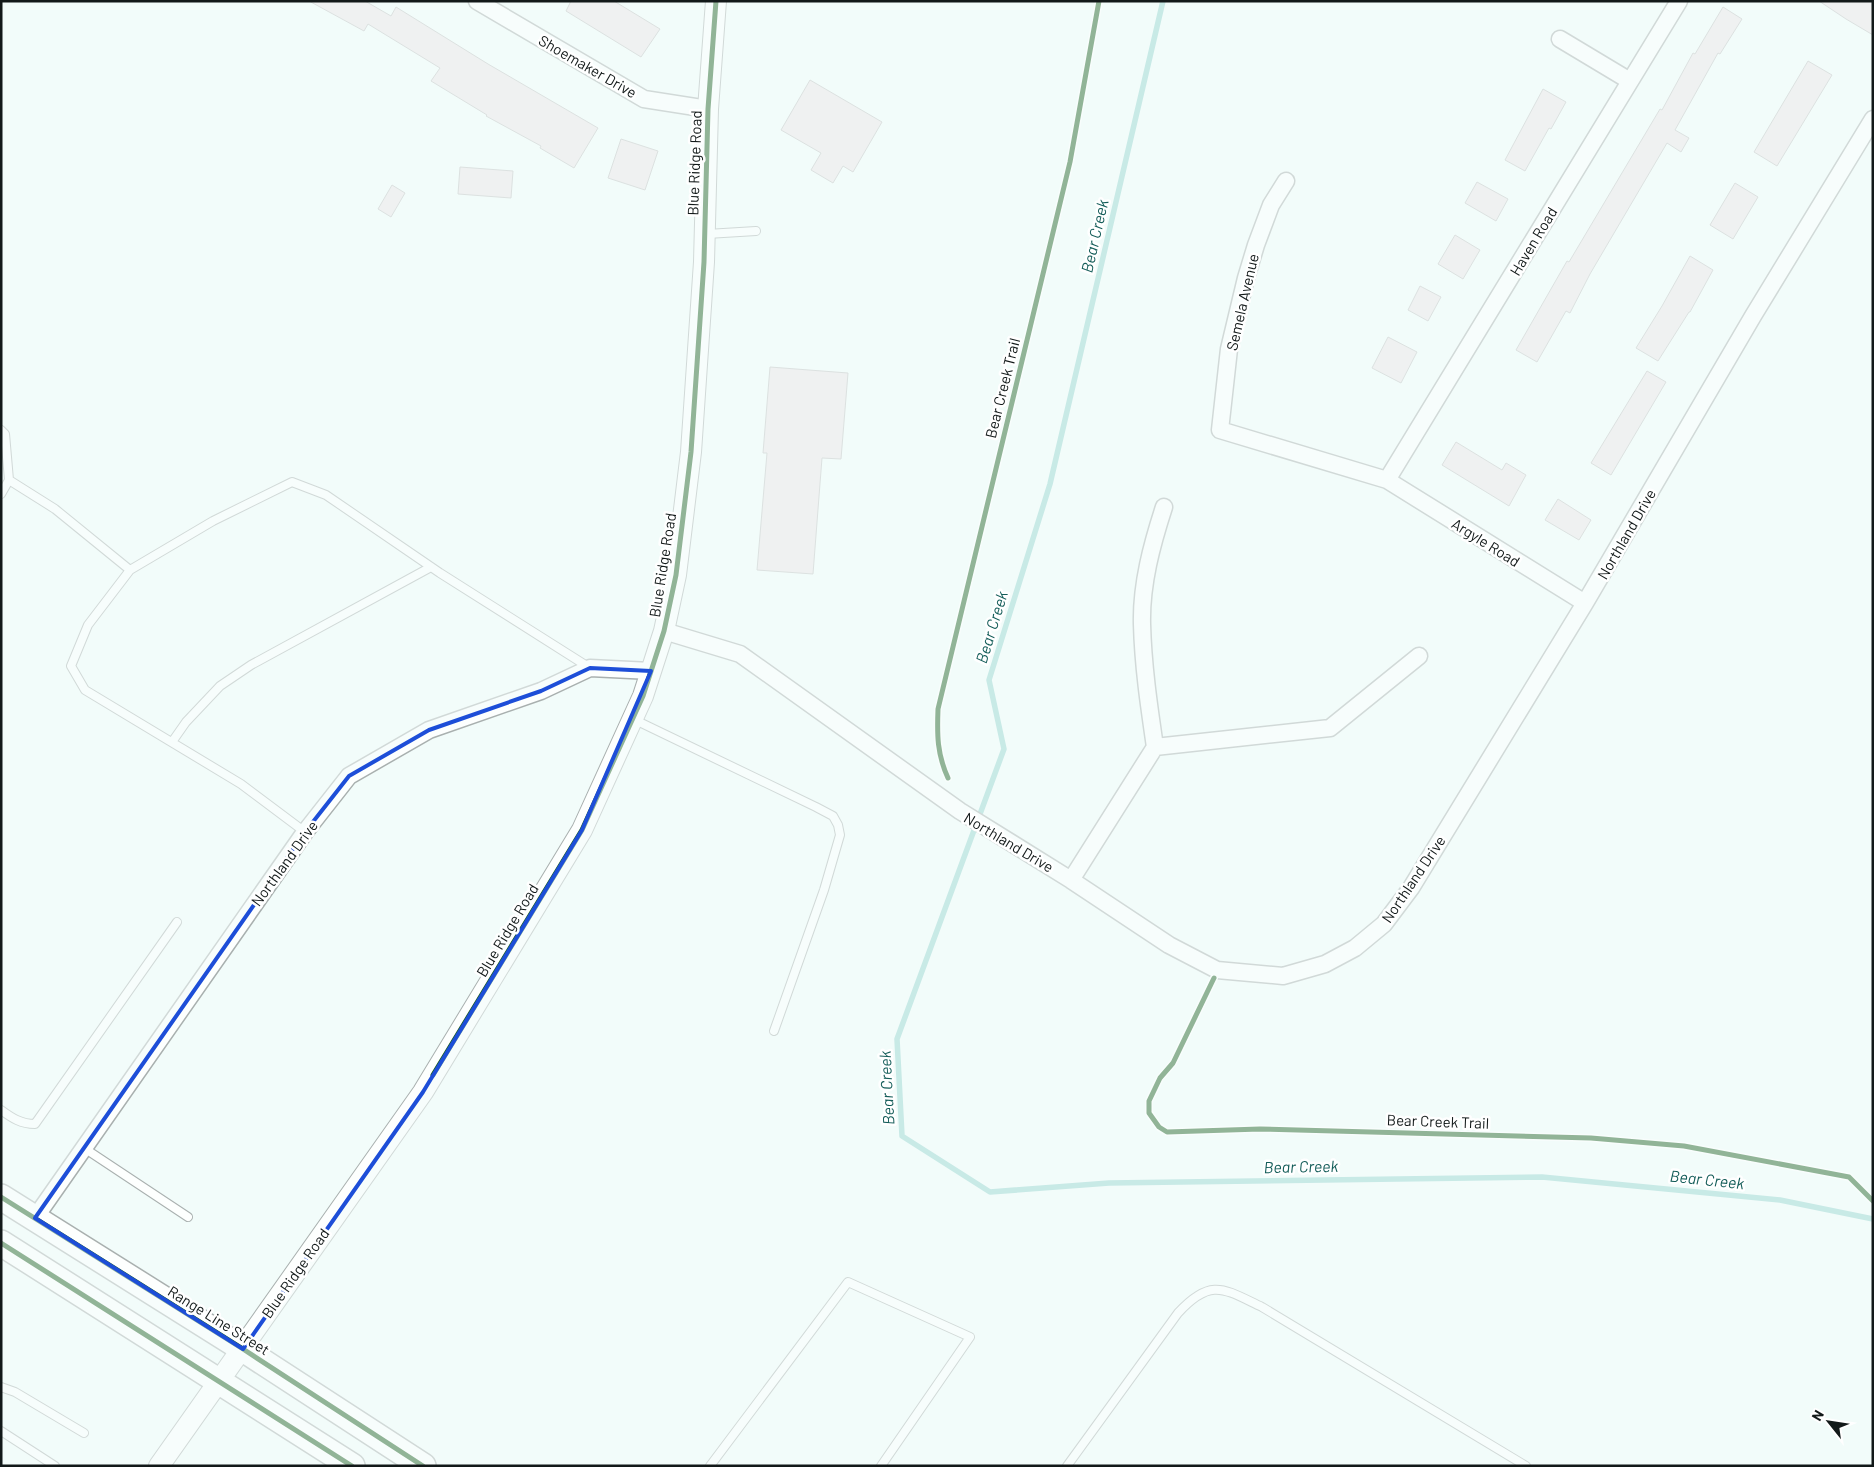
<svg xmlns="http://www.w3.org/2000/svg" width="1874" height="1467" font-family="Barlow,sans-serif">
	<rect width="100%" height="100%" fill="#f2fcfa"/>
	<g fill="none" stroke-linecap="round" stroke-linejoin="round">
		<!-- stream -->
		<path stroke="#95d4cf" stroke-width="5.5" d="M1163,1L1050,484L989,680L1004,749L897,1039L902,1136L990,1192L1109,1183L1542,1177L1780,1200L1873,1219"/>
	</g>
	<!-- building -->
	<path fill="#eae4e6" stroke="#c1c2c2" d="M309,1H365L391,16L396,7L488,64L598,128L574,168L540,148L541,146L486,116L487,115L431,81L440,68L368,24L364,31Z
		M571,1H614L660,29L641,57L566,11Z
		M1819,1H1873V35L1846,19Z
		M1723,7L1742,19L1720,54L1718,53L1675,130L1689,138L1681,152L1667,143L1590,274L1570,313L1566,311L1537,362L1516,350L1567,261L1569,262L1660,109L1662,110L1693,53L1695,54Z
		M1808,61L1832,75L1777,166L1754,152Z
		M810,80L882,122L853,172L843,166L833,183L811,170L821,153L781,130Z
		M1543,89L1566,102L1551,129L1549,128L1525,171L1505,160Z
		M621,139L658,151L645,190L608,178Z
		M460,167L513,171L511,198L458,194Z
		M1477,182L1508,199L1496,221L1465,203Z
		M1735,183L1758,197L1733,239L1710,225Z
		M392,185L405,193L391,217L378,209Z
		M1455,235L1480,250L1463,279L1438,264Z
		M1690,256L1713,270L1690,312H1689L1658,361L1636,348L1662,306Z
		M1420,286L1441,297L1428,321L1408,310Z
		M1388,337L1417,352L1401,383L1372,368Z
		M770,367L848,373L841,459L822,458L813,574L757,570L767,453H763Z
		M1647,371L1666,382L1611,475L1591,463Z
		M1456,442L1502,470L1506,463L1526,475L1509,506L1442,465Z
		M1558,499L1591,520L1579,540L1545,520Z"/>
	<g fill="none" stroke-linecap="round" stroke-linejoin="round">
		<defs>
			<path id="service" d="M707,234L756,231
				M1,430L5,434L9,480
				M1,494L9,480L55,509L130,570
				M633,719L816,807L833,816L838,825L840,835L824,890L774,1031
				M172,742L186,722L220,686L251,665L431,567
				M305,832L241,784L85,690L71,666L88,625L130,570L213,521L292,482L326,495L440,573L590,668
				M1,1110C12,1118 21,1124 35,1124L177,922
				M84,1148L188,1217
				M1,1387L15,1392L84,1433
				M1,1431L55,1466
				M710,1466L848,1282L970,1337L881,1466
				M1067,1466L1178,1313C1211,1277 1224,1289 1262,1307L1526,1466"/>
			<path id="minor" d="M477,1L644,99L708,109
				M1560,39L1630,81
				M1286,181L1271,205L1256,245L1246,278L1229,349L1220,430L1387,480L1585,603
				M1387,480L1679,1
				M664,631L740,654L960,811L1071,880L1169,945L1217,970L1283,976L1325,964L1355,948L1384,924L1411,888L1585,603L1753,316L1873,119
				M1155,747L1330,728L1419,656
				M1071,880L1155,747C1149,706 1143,665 1142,624C1141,584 1152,544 1164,507
				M35,1218L305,832L349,776L429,730L541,691L590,668L651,671"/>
			<path id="tertiary" d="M159,1466L423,1092L582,830L643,696L664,631L676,575L691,452L704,262L708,109L716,1"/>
			<path id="primary" d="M1,1197L243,1349L423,1466
				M1,1243L352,1466"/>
		</defs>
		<!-- service casing -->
		<use href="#service" stroke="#a9b0af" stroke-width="10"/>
		<!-- minor casing -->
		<use href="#minor" stroke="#a9b0af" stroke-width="19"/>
		<!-- tertiary casing -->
		<use href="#tertiary" stroke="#a9b0af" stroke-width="22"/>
		<!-- primary casing -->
		<use href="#primary" stroke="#a9b0af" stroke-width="28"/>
		<!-- service -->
		<use href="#service" stroke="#fdfffe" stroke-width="8"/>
		<!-- minor -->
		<use href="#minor" stroke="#fdfffe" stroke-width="16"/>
		<!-- tertiary -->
		<use href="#tertiary" stroke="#fdfffe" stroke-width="20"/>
		<!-- primary -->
		<use href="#primary" stroke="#fdfffe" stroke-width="25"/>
		<defs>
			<path id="cycleway" d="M948,778C937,754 937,735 938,709L1070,162L1099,1
				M1214,978L1173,1063L1160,1078L1149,1101V1113L1159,1127L1167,1132L1260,1129L1591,1138L1684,1146L1849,1177L1873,1201
				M433,1075L582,830L643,696L664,631L676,575L691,452L704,262L708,109L716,1
				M1,1197L243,1349L423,1466
				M1,1243L352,1466"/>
		</defs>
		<!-- cycleway casing -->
		<use href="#cycleway" stroke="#fff" stroke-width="8"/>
		<!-- cycleway -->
		<use href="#cycleway" stroke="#1b5e20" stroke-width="5"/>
	</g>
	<!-- marked area -->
	<path d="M0 0H1874V1467H0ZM590,668L651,671L582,830L423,1092L243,1349L35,1218L305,832L349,776L429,730L541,691Z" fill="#f2fcfa" fill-opacity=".55" fill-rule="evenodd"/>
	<path fill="none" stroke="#1d4ed8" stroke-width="4" stroke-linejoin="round" d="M590,668L651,671L582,830L423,1092L243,1349L35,1218L305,832L349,776L429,730L541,691Z"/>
	<g text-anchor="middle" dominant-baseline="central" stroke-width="5" stroke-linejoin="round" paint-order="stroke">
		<!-- street labels -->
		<g font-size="15" fill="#121919" stroke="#fff">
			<text transform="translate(588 66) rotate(30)">Shoemaker Drive</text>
			<text transform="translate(694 163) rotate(-88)">Blue Ridge Road</text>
			<text transform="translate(1533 241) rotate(-59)">Haven Road</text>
			<text transform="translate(1242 302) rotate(-77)">Semela Avenue</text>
			<text transform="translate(1002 388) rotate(-76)">Bear Creek Trail</text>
			<text transform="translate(1626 534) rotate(-60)">Northland Drive</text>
			<text transform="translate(1486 542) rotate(32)">Argyle Road</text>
			<text transform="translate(662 565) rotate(-81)">Blue Ridge Road</text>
			<text transform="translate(1009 842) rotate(31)">Northland Drive</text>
			<text transform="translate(284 863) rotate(-54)">Northland Drive</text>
			<text transform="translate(1413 879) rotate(-56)">Northland Drive</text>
			<text transform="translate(507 930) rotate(-59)">Blue Ridge Road</text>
			<text transform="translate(1438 1121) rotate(2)">Bear Creek Trail</text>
			<text transform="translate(295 1273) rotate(-55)">Blue Ridge Road</text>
			<text transform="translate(219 1320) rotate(32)">Range Line Street</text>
		</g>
		<!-- water labels -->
		<g font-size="16" font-style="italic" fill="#145d59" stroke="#fff">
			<text transform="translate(1094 236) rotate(-77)">Bear Creek</text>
			<text transform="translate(991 627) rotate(-73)">Bear Creek</text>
			<text transform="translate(886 1088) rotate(-93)">Bear Creek</text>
			<text transform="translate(1301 1166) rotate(-1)">Bear Creek</text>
			<text transform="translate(1707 1179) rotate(6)">Bear Creek</text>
		</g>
	</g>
	<!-- border -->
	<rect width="1874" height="1467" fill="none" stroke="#121919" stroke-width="5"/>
	<!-- north arrow -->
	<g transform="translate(1829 1422) rotate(300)" stroke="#ffffff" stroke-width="4" paint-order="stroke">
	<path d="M0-4L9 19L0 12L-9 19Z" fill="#121919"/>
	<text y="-8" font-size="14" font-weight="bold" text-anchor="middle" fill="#121919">N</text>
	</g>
</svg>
